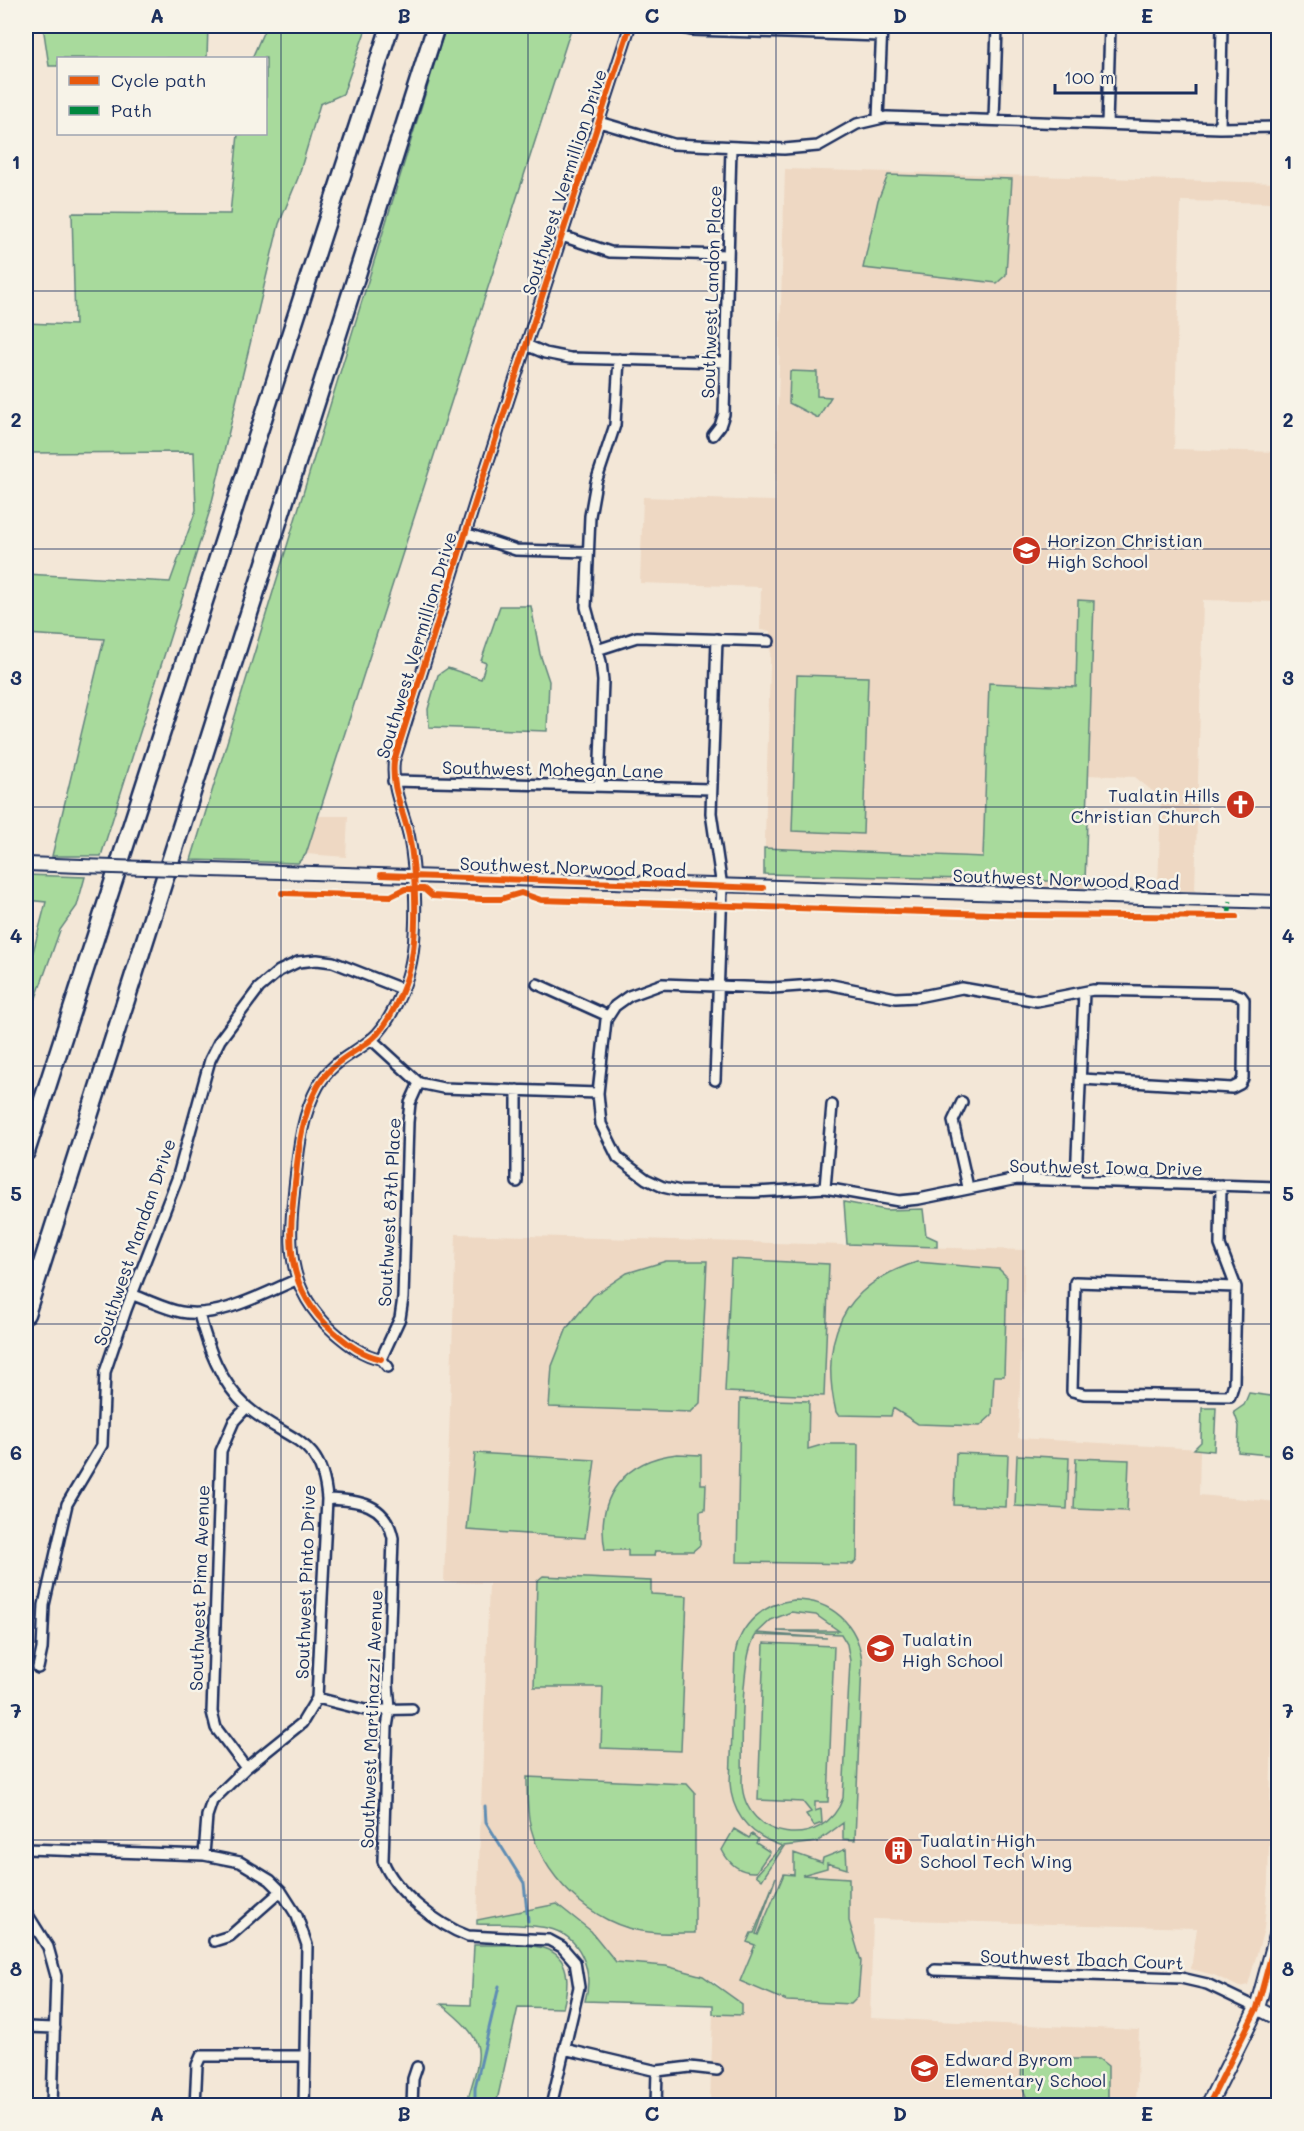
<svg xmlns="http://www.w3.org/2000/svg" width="1304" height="2131" font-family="Mali,sans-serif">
	<rect width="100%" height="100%" fill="#f3e7d7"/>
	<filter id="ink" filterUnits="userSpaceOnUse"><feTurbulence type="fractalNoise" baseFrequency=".0167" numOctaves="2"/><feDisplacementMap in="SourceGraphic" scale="12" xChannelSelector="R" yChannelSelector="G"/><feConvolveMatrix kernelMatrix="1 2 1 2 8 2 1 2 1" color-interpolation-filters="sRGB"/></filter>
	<g filter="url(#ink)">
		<!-- built -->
		<path fill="#eed8c3" d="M785,169L1278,183V203L1181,201L1174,449L1278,452V602L1203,600L1195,891L1158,890L1161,798L1135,777L1087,775L1084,888L764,874L771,631L760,630L761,587L640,583L643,497L775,501Z
			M318,816H348L346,857L306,854Z
			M456,1234L1025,1250L1018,1438L1200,1449L1199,1495L1278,1502L1268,1882L1264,1929L1248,1985L1239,1987L1214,1975L1191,1969L1197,1928L873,1919L870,2018L1139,2030L1136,2105H710L713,2014L742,2015V2004L728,1995L716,1982L658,1965L616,1962L591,1931L558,1904L477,1920L489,1583L444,1582Z"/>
		<!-- green -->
		<path fill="#a8da9c" stroke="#62847d" stroke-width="1.5" fill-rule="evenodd" d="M43,26H208L207,58H58V66H49Z
			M266,26H367L343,94L320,104L298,178L279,224L210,510L101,856H52L104,639L26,634V574L170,582L196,510L194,452L26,453V323L75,325L72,213L230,214L238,134H266V58H252Z
			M446,26H572L306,854L298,863L191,860Z
			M888,175L1012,179L1006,275L997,283L863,268L878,200Z
			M790,371L817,372V396L831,397L818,418L789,403Z
			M1078,600L1094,601L1085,882L764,874V848L983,857L989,683L1076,687Z
			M500,606H531L540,654L549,681L547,731L429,727L428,709L438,675L448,668L481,679L486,663L481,661Z
			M797,675L868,677L863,834L792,831Z
			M26,875L85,877L77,906L60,930L26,1026V979L46,902L26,900Z
			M844,1202L886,1210L923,1209L926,1235L937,1240V1247L847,1244Z
			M731,1259L829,1264L824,1396L725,1392Z
			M666,1261H707L700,1403L691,1412L549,1407L552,1366L567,1328L593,1296L627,1273Z
			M917,1262L999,1269L1007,1277L1004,1376H994L992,1415L980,1426L918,1424L893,1408L891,1416L838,1415L836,1412C819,1339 842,1285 917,1262Z
			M1249,1393L1278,1397V1456L1238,1452L1239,1426L1234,1412L1244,1405Z
			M740,1399L809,1401L808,1449L825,1444H858L857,1559L853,1564L737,1562Z
			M1202,1408H1216L1214,1451L1194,1449L1201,1442Z
			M475,1453L595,1460L585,1538L467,1530Z
			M956,1453L1008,1455L1006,1507L954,1505Z
			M677,1454L701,1455V1484H706L705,1510L700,1511V1545L693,1551H655L654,1556H628V1550H605C595,1496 625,1460 677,1454Z
			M1017,1455L1069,1458L1067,1509L1015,1506Z
			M1076,1458L1129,1460L1127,1511L1074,1509Z
			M543,1576L651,1581V1594L687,1596L681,1751L601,1748L603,1687H534L537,1581Z
			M794,1600C832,1600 858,1624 862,1661L855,1840L843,1839V1823L817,1842L784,1846L762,1880L756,1875L782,1846C752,1836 732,1816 730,1783L735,1654C740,1624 764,1603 794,1600ZM791,1612L816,1615L839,1631H777L841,1634L847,1644L850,1661L843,1798C824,1852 744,1841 742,1783C743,1750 739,1659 756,1635L827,1638L757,1633L771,1620Z
			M764,1643L834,1646L828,1802H815V1811L821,1809L822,1823L814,1826L806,1814L811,1812L803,1802L758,1800Z
			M527,1777L687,1784L695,1793V1933C680,1933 664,1934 649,1932C593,1927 538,1874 529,1819C527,1805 527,1791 527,1777Z
			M734,1829L749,1838L752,1834L758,1839L756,1843L770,1852L756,1872C740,1873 729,1864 722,1850Z
			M846,1849L847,1869L827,1863V1868L802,1875L849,1878V1921L861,1961L858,1997L851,2004L787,2001L740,1981L755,1945L747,1942L751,1933H754L776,1877L756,1934L758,1935L784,1874L794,1875V1853L822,1863L823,1858Z
			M557,1904L591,1931L616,1962L666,1966L703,1976L742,2004V2015L713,2014V2005L585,2001C594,1971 581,1935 547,1928C525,1923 499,1925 477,1924V1920Z
			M474,1945C525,1946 583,1933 563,2008L518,2007L496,2105H466C482,2049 490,2044 441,2004L471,2005Z
			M1022,2059H1099L1108,2066V2105H1029L1021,2083Z"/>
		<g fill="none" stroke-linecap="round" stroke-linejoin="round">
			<!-- stream -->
			<path stroke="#5f8db4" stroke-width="3" d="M485,1806L486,1822L524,1883L528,1921
				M475,2106V2088L499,1986"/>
			<defs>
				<path id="minor" d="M672,26L691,30L881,36
					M878,118L882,26
					M994,120L997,26
					M599,122L673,144L784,149L818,146L857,124L887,117L1220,128L1278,127
					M1107,124L1110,26
					M1220,128L1222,26
					M562,236L610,252L728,255
					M526,345L545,353L570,358L725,362
					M713,435L720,426L724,414L731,147
					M465,533L516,550L588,552
					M597,650L637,637L769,641
					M393,781L711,789
					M599,786L603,681L601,662L586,607L590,516L596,482L615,425L619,359
					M537,984L608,1016
					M371,1039L419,1083L410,1103L408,1122L403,1298L400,1318L381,1359L388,1367
					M715,1080L722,887L711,813L717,639
					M419,1083L443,1088L598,1093L606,1020L615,1006L629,996L662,984L772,988L827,984L896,998L917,997L962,988L1037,1001L1093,990L1232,993L1241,996L1244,1000L1243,1078L1240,1084L1232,1088L1082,1079
					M517,1090V1182
					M598,1093L601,1124L618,1158L646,1179L663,1187L680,1191L755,1192L825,1188L899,1201L919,1199L1017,1179L1278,1187
					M962,1102L953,1121L968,1187
					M1076,1180L1084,992
					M1221,1185L1220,1245L1236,1287L1234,1383L1230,1396L1084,1394L1072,1391L1075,1282L1236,1287
					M825,1188L832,1105
					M133,1295C148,1300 165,1309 181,1312C219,1319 262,1294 296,1280
					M199,1314C208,1348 220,1382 247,1407C287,1442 322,1435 327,1499L317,1698L302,1723L246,1768L212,1801L207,1816L204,1855
					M381,1359C362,1355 349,1345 334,1332C282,1286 289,1237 296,1174C299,1144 303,1113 318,1086C333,1060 351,1056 372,1039C389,1025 405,988 410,967C418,933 416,870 409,836C403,809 391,789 394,761L479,490L630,26
					M327,1499C358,1500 386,1503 393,1538L388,1684L390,1709L387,1727L383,1861C395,1892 438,1925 468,1936L549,1940L562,1947L575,1962L579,1987L551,2106
					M38,1668L42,1649L44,1605L67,1504L102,1445L105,1372L126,1310L177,1179L210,1060L220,1040L259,988L279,971L298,962L317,960L333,962L402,989
					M317,1698L365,1710L412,1709
					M246,1768L216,1728L212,1712L221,1451L234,1421L247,1407
					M26,1849L204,1855L240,1862L270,1880L281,1891L297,1916L307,1945L304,2106
					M26,1912L48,1947L56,1976L52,2106
					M214,1941L230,1936L281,1891
					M935,1970L1181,1978L1207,1984L1257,2008
					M26,2027L55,2028
					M564,2049L657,2071L690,2067L717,2070
					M195,2106L197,2065L201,2056H305
					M412,2106L413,2079L417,2067
					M656,2106L657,2071"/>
				<path id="tertiary" d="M26,864L81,866
					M210,870L1278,902
					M1257,2008L1278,2019"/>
				<path id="secondary" d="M1208,2106L1257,2008L1278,1931"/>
				<path id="motorway" d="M26,1152L390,26
					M26,1314L436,26"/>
			</defs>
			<!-- minor casing -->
			<use href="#minor" stroke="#1b2f5e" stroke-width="14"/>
			<!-- tertiary casing -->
			<use href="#tertiary" stroke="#1b2f5e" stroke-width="16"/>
			<!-- secondary casing -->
			<use href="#secondary" stroke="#1b2f5e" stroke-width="18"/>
			<!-- motorway casing -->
			<use href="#motorway" stroke="#1b2f5e" stroke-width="21"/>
			<!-- minor -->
			<use href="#minor" stroke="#f7f3e8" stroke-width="9"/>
			<!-- tertiary -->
			<use href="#tertiary" stroke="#f7f3e8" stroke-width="12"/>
			<!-- secondary -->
			<use href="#secondary" stroke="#f7f3e8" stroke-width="14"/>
			<!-- motorway -->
			<use href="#motorway" stroke="#f7f3e8" stroke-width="16"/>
			<defs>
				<path id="tertiary-bridge" d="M81,866L210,870"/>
			</defs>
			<!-- tertiary-bridge casing -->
			<use href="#tertiary-bridge" stroke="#1b2f5e" stroke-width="16" stroke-linecap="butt"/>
			<!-- tertiary-bridge -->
			<use href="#tertiary-bridge" stroke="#f7f3e8" stroke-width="12"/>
			<!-- quiet -->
			<path stroke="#00873e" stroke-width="4.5" stroke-dasharray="9 4.5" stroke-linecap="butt" d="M1229,916L1230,901"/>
			<defs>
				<path id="cycleway" d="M381,875L763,888
					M282,893L391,896L405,889H424L432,896L481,899H501L521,893L541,900L1025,915L1236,917
					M381,1359C362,1355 349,1345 334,1332C282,1286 289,1237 296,1174C299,1144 303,1113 318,1086C333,1060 351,1056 372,1039C389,1025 405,988 410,967C418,933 416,870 409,836C403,809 391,789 394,761L479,490L630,26
					M1208,2106L1257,2008L1278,1931"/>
			</defs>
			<!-- cycleway casing -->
			<use href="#cycleway" stroke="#f7f3e8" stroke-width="10"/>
			<!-- cycleway -->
			<use href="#cycleway" stroke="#e8590c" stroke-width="6"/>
		</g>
	</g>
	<!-- grid -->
	<path fill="none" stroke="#1b2f5e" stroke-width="1.5" stroke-opacity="0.55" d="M281,26V2106M528,26V2106M776,26V2106M1023,26V2106M26,291H1278M26,549H1278M26,807H1278M26,1066H1278M26,1324H1278M26,1582H1278M26,1840H1278"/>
	<!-- icons -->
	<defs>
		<symbol id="school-disc" viewBox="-11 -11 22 22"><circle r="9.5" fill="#c8321e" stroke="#f7f3e8"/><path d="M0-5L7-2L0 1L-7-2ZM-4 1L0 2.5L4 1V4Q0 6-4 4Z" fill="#fff"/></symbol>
		<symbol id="church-disc" viewBox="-11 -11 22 22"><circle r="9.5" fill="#c8321e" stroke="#f7f3e8"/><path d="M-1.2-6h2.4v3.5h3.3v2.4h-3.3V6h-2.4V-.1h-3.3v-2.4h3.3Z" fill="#fff"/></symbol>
		<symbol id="building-disc" viewBox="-11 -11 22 22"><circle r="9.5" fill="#c8321e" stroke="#f7f3e8"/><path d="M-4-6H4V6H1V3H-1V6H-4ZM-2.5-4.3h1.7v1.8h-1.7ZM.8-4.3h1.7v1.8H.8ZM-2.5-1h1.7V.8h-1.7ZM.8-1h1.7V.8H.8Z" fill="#fff"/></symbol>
	</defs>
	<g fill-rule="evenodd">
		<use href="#school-disc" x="1010" y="534" width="33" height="33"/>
		<use href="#church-disc" x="1224" y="788" width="33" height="33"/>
		<use href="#school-disc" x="864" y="1632" width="33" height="33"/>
		<use href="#building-disc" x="882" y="1834" width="33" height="33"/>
		<use href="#school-disc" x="908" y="2052" width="33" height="33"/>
	</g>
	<g text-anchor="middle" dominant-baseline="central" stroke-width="5" stroke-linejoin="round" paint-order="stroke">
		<!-- street labels -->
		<g font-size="18" fill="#1b2f5e" stroke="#f7f3e8">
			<text transform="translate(564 182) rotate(-72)">Southwest Vermillion Drive</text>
			<text transform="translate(711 292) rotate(-88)">Southwest Landon Place</text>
			<text transform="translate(416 645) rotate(-73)">Southwest Vermillion Drive</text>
			<text transform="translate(553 769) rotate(1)">Southwest Mohegan Lane</text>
			<text transform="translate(573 867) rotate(2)">Southwest Norwood Road</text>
			<text transform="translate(1066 879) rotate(2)">Southwest Norwood Road</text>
			<text transform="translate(1106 1167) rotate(1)">Southwest Iowa Drive</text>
			<text transform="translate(389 1212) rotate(-87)">Southwest 87th Place</text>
			<text transform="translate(134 1242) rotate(-71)">Southwest Mandan Drive</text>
			<text transform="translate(305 1582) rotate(-88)">Southwest Pinto Drive</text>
			<text transform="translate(199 1588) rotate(-88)">Southwest Pima Avenue</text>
			<text transform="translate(371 1719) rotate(-88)">Southwest Martinazzi Avenue</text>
			<text transform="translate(1082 1959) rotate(2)">Southwest Ibach Court</text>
		</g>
		<!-- poi labels -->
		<g font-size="18" fill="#1b2f5e" stroke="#f7f3e8" text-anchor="start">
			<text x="1047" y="540">Horizon Christian<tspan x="1047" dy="21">High School</tspan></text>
			<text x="1220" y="795" text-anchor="end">Tualatin Hills<tspan x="1220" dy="21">Christian Church</tspan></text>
			<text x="902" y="1639">Tualatin<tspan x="902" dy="21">High School</tspan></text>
			<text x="920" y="1840">Tualatin High<tspan x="920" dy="21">School Tech Wing</tspan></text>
			<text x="945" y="2059">Edward Byrom<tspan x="945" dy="21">Elementary School</tspan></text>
		</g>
	</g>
	<!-- margin -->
	<rect width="1304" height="2131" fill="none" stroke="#f7f3e8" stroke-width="66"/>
	<!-- legend -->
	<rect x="57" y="57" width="210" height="78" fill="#f7f3e8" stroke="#9fa5b1" stroke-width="1.5"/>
	<rect x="69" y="76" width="30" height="9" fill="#e8590c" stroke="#9fa5b1" stroke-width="1.5"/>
	<text x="111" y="87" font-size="18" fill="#1b2f5e">Cycle path</text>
	<rect x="69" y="106" width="30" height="9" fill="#00873e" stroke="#9fa5b1" stroke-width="1.5"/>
	<text x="111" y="117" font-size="18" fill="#1b2f5e">Path</text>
	<!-- scale -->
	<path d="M1055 84v9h141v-9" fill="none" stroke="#1b2f5e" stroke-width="3"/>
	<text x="1064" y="84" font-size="18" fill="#1b2f5e" stroke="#f7f3e8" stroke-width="4.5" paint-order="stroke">100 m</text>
	<rect x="33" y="33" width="1238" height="2065" fill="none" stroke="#1b2f5e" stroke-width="2"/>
	<g font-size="20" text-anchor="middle" font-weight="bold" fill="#1b2f5e">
		<text x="157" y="23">A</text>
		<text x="404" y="23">B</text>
		<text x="652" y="23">C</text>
		<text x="900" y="23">D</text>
		<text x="1147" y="23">E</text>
		<text x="16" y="169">1</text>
		<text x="1288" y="169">1</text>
		<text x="16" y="427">2</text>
		<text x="1288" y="427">2</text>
		<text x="16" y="685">3</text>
		<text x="1288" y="685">3</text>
		<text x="16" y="943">4</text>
		<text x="1288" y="943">4</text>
		<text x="16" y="1201">5</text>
		<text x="1288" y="1201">5</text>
		<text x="16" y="1460">6</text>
		<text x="1288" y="1460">6</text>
		<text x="16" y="1718">7</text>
		<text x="1288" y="1718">7</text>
		<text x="16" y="1976">8</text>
		<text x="1288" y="1976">8</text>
		<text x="157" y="2121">A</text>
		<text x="404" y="2121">B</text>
		<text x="652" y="2121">C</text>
		<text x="900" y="2121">D</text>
		<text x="1147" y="2121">E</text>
	</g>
</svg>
